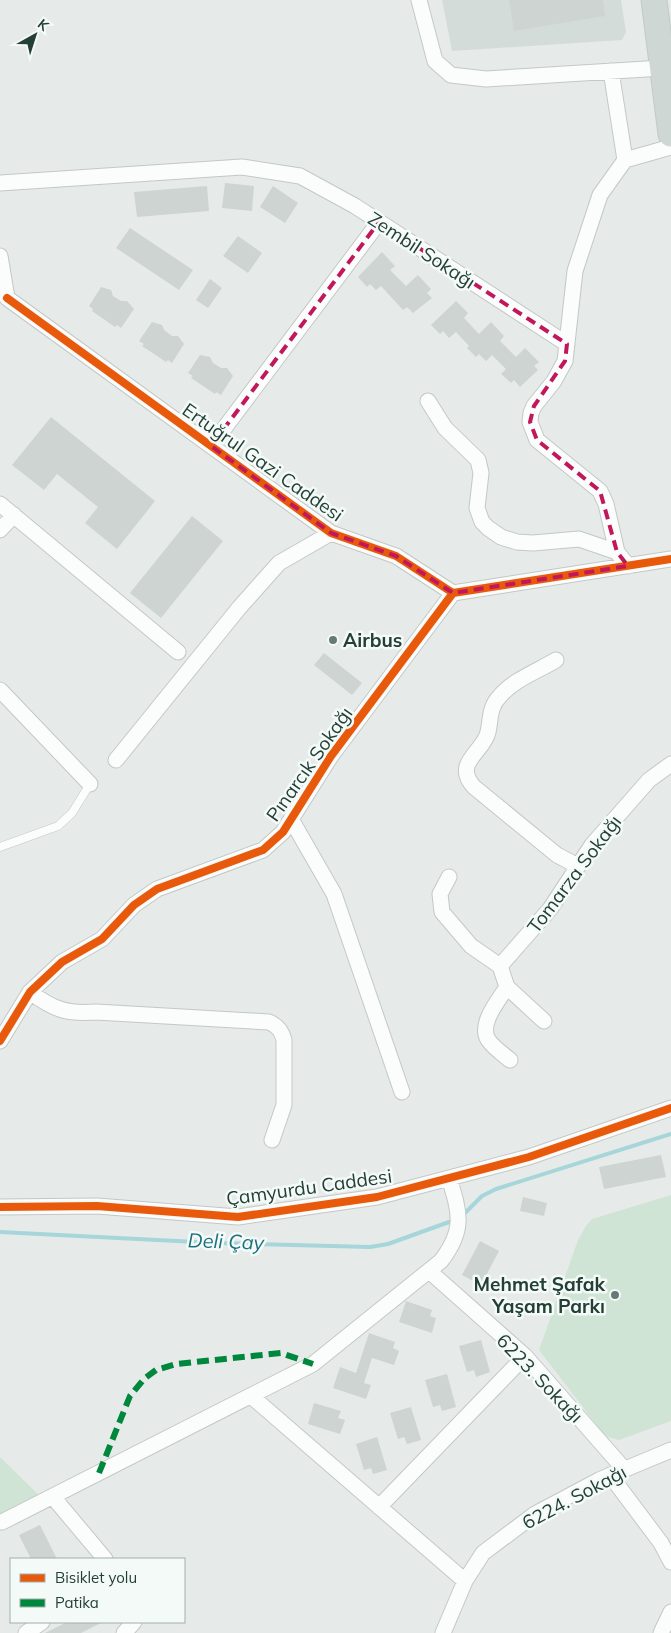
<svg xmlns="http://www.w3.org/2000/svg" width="671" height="1633" font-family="Mulish,sans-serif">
	<rect width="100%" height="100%" fill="#e6ebe9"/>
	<!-- built -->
	<path fill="#d4dcd9" d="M442,0H621L626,32L622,40L452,51Z"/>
	<!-- green -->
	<path fill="#cfe4d5" d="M671,1195V1421L619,1440L608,1437L602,1432L539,1350L578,1240L586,1226L592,1219Z
		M0,1457L51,1507L0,1530Z"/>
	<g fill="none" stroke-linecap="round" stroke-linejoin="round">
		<!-- stream -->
		<path stroke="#a6d5da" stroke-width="4" d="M466,1212L482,1196L496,1189L671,1134
			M0,1232L216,1243L370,1247L388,1244L449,1222"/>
	</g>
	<!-- building -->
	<path fill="#ced4d2" d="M509,0H603L605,16L514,31Z
		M225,183L254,186L252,211L222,208Z
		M207,186L209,211L137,217L134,192Z
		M273,186L298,203L285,223L260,207Z
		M130,228L193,270L179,290L116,248Z
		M238,236L262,253L248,273L223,256Z
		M382,252L395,266L390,270L406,286L418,275L431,289L427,293L432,298L413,313L407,307L403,310L381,286L376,290L370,284L367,287L358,277Z
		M210,279L222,288L208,308L196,300Z
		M101,287L111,290L113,296L121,301H127L134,309L121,328L117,325L115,327L92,311L93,309L89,306Z
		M456,301L468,313L464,318L479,334L491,322L504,336L500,341L516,357L525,348L539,362L534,366L538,370L520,387L514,380L511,383L501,374L506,369L492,355L486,361L479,354L476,357L467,348L469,346L456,332L449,338L443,331L440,334L431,325Z
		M152,322L162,325L164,330L172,336H178L184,344L172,363L168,360L166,362L142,346L144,344L139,341Z
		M200,355L210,357L213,363L221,368H227L233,376L221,395L216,392L215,394L191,378L193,376L188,373Z
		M51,417L155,501L117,549L85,523L98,507L57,474L44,490L12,465Z
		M192,516L223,541L161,618L130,593Z
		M324,653L362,683L352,695L314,665Z
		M661,1155L666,1177L604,1189L599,1167Z
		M523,1197L547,1203L544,1216L520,1211Z
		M480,1241L499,1251L481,1285L462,1275Z
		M406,1301L432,1310L430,1316L436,1318L432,1333L399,1322Z
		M369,1333L395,1342L393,1348L399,1351L394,1365L372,1358L364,1383L371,1385L366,1399L333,1388L340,1367L356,1373Z
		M481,1340L490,1372L476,1377L474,1370L467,1372L459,1346Z
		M447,1374L456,1407L442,1411L440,1405L433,1407L425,1380Z
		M314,1403L341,1411L338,1418L345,1420L340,1434L308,1424Z
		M411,1407L421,1440L407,1444L404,1437L398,1439L390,1413Z
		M377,1437L387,1470L373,1474L371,1468L364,1470L356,1444Z
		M40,1525L57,1559H31L19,1535Z
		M67,1622H103L81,1633H45Z"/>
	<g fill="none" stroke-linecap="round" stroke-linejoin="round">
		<defs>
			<path id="service" d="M0,847L58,826L72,813L90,784"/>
			<path id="minor" d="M419,0L435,61L451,75L486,79L662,68
				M611,71L625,160
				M0,183L242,167L300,176L355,206L567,344
				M0,256L7,298
				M7,298L331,533L396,556L453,593L671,559
				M428,401L445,428L478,460L481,473L477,508L482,522L488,528L501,537L517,542L533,543L579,539L617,552
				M211,446L379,222
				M0,504L178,652
				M0,530L14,515
				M628,566L617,552L606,504L600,491L537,440L530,422L531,413L534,406L554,381L565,361L575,271L600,195L625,160L671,147
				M556,660C538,671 513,680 500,696C489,707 491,719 488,732C484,752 452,763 474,787L557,855L578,866
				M0,690L90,784
				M116,760L239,608L279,563L331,533
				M291,819L334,894L402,1092
				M449,877L440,894L442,912L471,946L500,966L507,987C499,1000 477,1025 489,1041C494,1048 503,1054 510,1060
				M500,966L550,909L592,845L649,780L671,764
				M507,987L544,1021
				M30,992C54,1010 67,1014 96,1012L269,1022C278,1026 282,1031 284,1040V1105L272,1140
				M0,1041L30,992L62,962L102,939L134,905L157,889L263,850L283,832L331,756L453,593
				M0,1207L97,1206L238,1217L377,1197L529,1157L671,1108
				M429,1271L525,1356L624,1469
				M251,1396L465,1581
				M610,1475L661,1543L671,1562
				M53,1497L105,1559
				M379,1507L525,1356
				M2,1522L313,1364L441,1261C465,1230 460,1213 449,1178
				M26,1633L42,1622
				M124,1633L134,1622
				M443,1633L465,1581L483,1553L535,1514L599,1480L671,1450
				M661,1633L671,1612"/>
			<path id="primary" d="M654,0L671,134"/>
		</defs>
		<!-- service casing -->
		<use href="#service" stroke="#c3c8c6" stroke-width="9"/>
		<!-- minor casing -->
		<use href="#minor" stroke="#c3c8c6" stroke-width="17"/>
		<!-- primary casing -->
		<use href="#primary" stroke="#c2cac7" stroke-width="27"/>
		<!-- service -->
		<use href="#service" stroke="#fbfcfc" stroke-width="8"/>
		<!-- minor -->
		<use href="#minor" stroke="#fbfcfc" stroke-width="15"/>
		<!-- primary -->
		<use href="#primary" stroke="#ced7d4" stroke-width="25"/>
		<!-- quiet -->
		<path stroke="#00873e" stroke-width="6" stroke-dasharray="12 6" stroke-linecap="butt" d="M99,1473L130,1396L144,1379L156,1370L176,1364L281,1353L313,1364"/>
		<defs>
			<path id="cycleway" d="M7,298L331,533L396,556L453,593L671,559
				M0,1041L30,992L62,962L102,939L134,905L157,889L263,850L283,832L331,756L453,593
				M0,1207L97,1206L238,1217L377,1197L529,1157L671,1108"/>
		</defs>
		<!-- cycleway casing -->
		<use href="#cycleway" stroke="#f4faf7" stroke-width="11"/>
		<!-- cycleway -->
		<use href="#cycleway" stroke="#e8590c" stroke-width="8"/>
	</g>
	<!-- marked area -->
	<path fill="none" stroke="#c2185b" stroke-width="4" stroke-dasharray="10 6" stroke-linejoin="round" d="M379,222L567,344L565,361L534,406L530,422L537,440L600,491L617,552L628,566L453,593L396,556L331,533L211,446Z"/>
	<!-- markers -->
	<g fill="#677b75" stroke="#f4faf7" stroke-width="2">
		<circle cx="333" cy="640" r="5"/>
		<circle cx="615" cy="1295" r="5"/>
	</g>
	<g text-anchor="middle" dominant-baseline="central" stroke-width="5" stroke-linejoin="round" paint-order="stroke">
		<!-- street labels -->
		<g font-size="19" fill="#233f36" stroke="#f4faf7">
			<text transform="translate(422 250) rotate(33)">Zembil Sokağı</text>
			<text transform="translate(263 462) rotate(35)">Ertuğrul Gazi Caddesi</text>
			<text transform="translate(309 764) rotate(-55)">Pınarcık Sokağı</text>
			<text transform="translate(574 874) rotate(-53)">Tomarza Sokağı</text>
			<text transform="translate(309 1187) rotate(-8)">Çamyurdu Caddesi</text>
			<text transform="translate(540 1378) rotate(46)">6223. Sokağı</text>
			<text transform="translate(574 1497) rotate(-28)">6224. Sokağı</text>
		</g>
		<!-- poi labels -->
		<g font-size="19" font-weight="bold" fill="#233f36" stroke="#f4faf7" text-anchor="start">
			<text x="343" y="640">Airbus</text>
			<text x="605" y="1284" text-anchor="end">Mehmet Şafak<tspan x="605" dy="22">Yaşam Parkı</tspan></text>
		</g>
		<!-- water labels -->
		<g font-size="20" font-style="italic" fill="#1b707d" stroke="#f4faf7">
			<text transform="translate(226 1241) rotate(2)">Deli Çay</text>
		</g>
	</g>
	<!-- legend -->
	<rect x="10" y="1558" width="175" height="65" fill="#f4faf7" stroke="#a0afaa"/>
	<rect x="20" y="1574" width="25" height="8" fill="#e8590c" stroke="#a0afaa"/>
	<text x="55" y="1583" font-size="15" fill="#233f36">Bisiklet yolu</text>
	<rect x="20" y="1599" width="25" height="8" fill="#00873e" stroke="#a0afaa"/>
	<text x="55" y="1608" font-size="15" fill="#233f36">Patika</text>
	<!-- north arrow -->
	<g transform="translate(35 35) rotate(39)" stroke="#f4faf7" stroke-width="4" paint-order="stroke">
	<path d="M0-4L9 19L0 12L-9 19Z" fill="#233f36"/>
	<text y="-8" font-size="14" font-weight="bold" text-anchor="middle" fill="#233f36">K</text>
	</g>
</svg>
